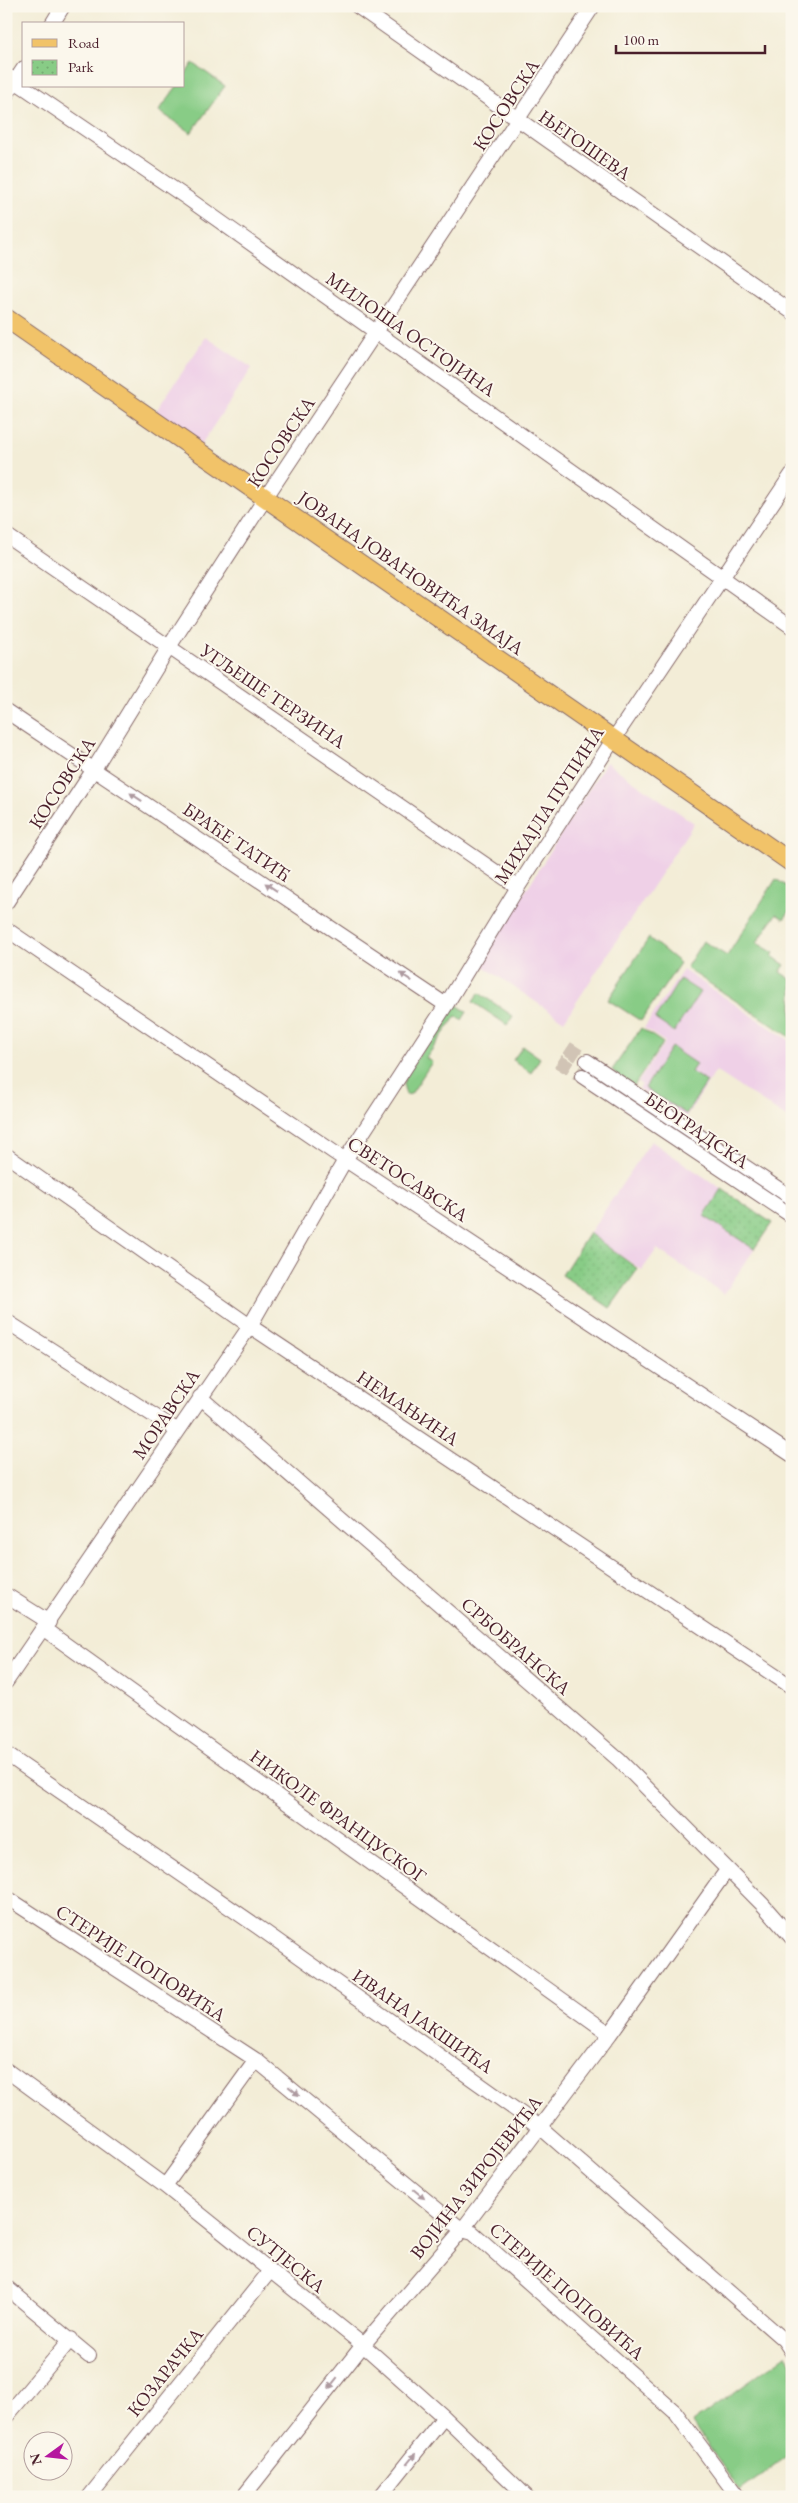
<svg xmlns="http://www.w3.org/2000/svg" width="798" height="2503" font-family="'EB Garamond',serif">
	<defs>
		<pattern id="park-dots" width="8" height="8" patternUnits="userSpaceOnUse" patternTransform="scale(1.25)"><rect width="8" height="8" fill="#88cc86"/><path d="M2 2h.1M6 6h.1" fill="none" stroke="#77af74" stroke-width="1.8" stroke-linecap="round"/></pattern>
	</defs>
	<rect width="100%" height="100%" fill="#fbf7ec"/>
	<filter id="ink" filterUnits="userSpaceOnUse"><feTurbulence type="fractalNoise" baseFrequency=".02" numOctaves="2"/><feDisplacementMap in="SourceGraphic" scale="10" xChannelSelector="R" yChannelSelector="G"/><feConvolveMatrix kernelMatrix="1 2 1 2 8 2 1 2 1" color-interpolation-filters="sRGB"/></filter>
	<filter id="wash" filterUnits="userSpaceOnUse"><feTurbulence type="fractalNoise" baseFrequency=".0096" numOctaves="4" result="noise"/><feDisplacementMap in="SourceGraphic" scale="20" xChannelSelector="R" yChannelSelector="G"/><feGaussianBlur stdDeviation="1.12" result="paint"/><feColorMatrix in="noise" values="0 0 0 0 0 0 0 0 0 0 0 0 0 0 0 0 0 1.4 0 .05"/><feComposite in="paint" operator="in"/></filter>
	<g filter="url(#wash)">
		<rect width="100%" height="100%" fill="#f3edd7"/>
		<!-- built -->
		<path fill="#efd0e7" d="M206,337L252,368L200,446L154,414Z
			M606,762L694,823L564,1021L480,964Z
			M683,970L792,1042V1121L716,1071L684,1120L639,1089L642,1085L638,1082L665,1042L644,1028Z
			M651,1141L772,1223L724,1294L657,1249L642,1270L589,1234Z"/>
		<!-- green -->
		<path fill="#88cc86" stroke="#697658" d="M193,63L225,86L191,133L159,111L177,86H184V76Z
			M776,879L792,890V908L784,919L776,914L757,943L774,953L772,956L785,965L780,972L792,980V1038L686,968L703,941L727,956Z
			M649,938L680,963L641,1021L608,1000Z
			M680,979L700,992L674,1032L655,1019Z
			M479,993L513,1016L507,1025L473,1002Z
			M454,1003L467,1012L462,1020L456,1016L426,1058L432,1062L411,1094L406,1095L403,1084L409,1070Z
			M641,1028L663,1043L631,1090L612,1070Z
			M523,1046L540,1058L531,1073L513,1060Z
			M671,1047L696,1064L691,1072L707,1082L686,1114L645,1088Z
			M786,2355L792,2363V2458L788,2456L740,2491L692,2423Z"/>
		<!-- park -->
		<path fill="url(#park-dots)" stroke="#697658" d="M722,1189L772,1223L754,1249L704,1216Z
			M589,1233L638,1269L610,1308L562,1275Z"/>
	</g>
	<g filter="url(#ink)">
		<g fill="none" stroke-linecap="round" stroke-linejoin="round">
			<!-- minor-tunnel -->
			<path stroke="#d1c4b5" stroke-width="14" stroke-dasharray="14 7" stroke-linecap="butt" d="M567,1048L587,1061
				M558,1061L582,1076"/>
			<defs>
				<path id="minor" d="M357,6L792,312
					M52,24L63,6
					M6,75L187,198L792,627
					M6,95L24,68
					M6,535L518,887
					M6,711L446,1005
					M6,903L94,769L169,647L266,497L593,6
					M6,929L335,1153L792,1455
					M587,1061L792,1198
					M582,1076L792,1216
					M6,1155L250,1326L792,1687
					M6,1321L178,1431
					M200,1397L619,1760L763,1905L792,1938
					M6,1595L49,1622
					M44,1629L610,2034
					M6,1682L250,1326L345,1160L446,1005L518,887L613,740L792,474
					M6,1754L258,1927L540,2127L784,2340L792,2352
					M6,1897L256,2060L462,2230L473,2233L675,2412L738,2497
					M6,2070L165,2186L363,2345L444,2417L527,2497
					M165,2186L256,2060
					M6,2287L89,2356
					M6,2417L71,2339
					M89,2497L270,2271
					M243,2497L363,2345L462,2230L610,2034L727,1870
					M380,2497L444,2417"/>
				<path id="major" d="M6,318L792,863"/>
			</defs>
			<!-- minor casing -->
			<use href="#minor" stroke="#856767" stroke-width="16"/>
			<!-- major casing -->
			<use href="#major" stroke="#856767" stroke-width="20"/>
			<!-- minor -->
			<use href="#minor" stroke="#fff" stroke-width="14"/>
			<!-- major -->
			<use href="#major" stroke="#f1c369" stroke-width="18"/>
		</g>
		<!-- one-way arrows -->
		<defs><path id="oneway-solid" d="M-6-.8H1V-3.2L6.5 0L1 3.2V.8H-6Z" transform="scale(1.25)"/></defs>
		<g fill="#ae9aa0">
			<use href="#oneway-solid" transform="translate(136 797) rotate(-146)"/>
			<use href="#oneway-solid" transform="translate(271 887) rotate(-146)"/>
			<use href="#oneway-solid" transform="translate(406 977) rotate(-146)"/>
			<use href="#oneway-solid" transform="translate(294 2091) rotate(40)"/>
			<use href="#oneway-solid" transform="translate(419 2194) rotate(40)"/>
			<use href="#oneway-solid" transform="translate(333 2383) rotate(128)"/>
			<use href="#oneway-solid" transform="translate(411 2459) rotate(-51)"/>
		</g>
	</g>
	<g text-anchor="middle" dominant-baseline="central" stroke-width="4" stroke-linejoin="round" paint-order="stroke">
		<!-- street labels -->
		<g font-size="19" fill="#4a1f2b" stroke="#fbf7ec">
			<text transform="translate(506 105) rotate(-57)">КОСОВСКА</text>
			<text transform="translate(585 145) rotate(35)">ЊЕГОШЕВА</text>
			<text transform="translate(411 334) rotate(35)">МИЛОША ОСТОЈИНА</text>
			<text transform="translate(281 442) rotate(-56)">КОСОВСКА</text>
			<text transform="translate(411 573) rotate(35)">ЈОВАНА ЈОВАНОВИЋА ЗМАЈА</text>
			<text transform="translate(273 696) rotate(34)">УГЉЕШЕ ТЕРЗИНА</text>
			<text transform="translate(62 783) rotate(-57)">КОСОВСКА</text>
			<text transform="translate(549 805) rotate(-57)">МИХАЈЛА ПУПИНА</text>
			<text transform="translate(237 842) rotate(34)">БРАЋЕ ТАТИЋ</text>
			<text transform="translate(697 1130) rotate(34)">БЕОГРАДСКА</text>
			<text transform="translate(408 1179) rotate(33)">СВЕТОСАВСКА</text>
			<text transform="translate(408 1408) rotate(34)">НЕМАЊИНА</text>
			<text transform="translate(166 1414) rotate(-56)">МОРАВСКА</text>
			<text transform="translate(516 1646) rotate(41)">СРБОБРАНСКА</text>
			<text transform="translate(338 1816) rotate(36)">НИКОЛЕ ФРАНЦУСКОГ</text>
			<text transform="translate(141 1963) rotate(33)">СТЕРИЈЕ ПОПОВИЋА</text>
			<text transform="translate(423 2021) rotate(35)">ИВАНА ЈАКШИЋА</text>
			<text transform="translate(476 2177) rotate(-52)">ВОЈИНА ЗИРОЈЕВИЋА</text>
			<text transform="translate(286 2259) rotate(39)">СУТЈЕСКА</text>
			<text transform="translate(567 2291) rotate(41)">СТЕРИЈЕ ПОПОВИЋА</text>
			<text transform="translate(165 2372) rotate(-51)">КОЗАРАЧКА</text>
		</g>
	</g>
	<!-- margin -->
	<rect width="798" height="2503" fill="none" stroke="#fbf7ec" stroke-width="25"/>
	<!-- legend -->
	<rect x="22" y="22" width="162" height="65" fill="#fbf7ec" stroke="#b4a19f"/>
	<rect x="32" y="39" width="25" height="8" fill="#f1c369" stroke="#b4a19f"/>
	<text x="68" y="48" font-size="15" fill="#4a1f2b">Road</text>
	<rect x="32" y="60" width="25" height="15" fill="url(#park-dots)" stroke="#b4a19f"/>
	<text x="68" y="72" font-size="15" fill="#4a1f2b">Park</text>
	<!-- north arrow -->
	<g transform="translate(48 2456) rotate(255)"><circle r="24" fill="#fbf7ec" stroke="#b4a19f"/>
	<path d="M0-4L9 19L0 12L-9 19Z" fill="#b5179e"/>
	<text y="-8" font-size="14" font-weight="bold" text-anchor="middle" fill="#4a1f2b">N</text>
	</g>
	<!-- scale -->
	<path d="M616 45v8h149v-8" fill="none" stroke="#4a1f2b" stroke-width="2.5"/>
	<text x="623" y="45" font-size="15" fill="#4a1f2b" stroke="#fbf7ec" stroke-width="4" paint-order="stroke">100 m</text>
</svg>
